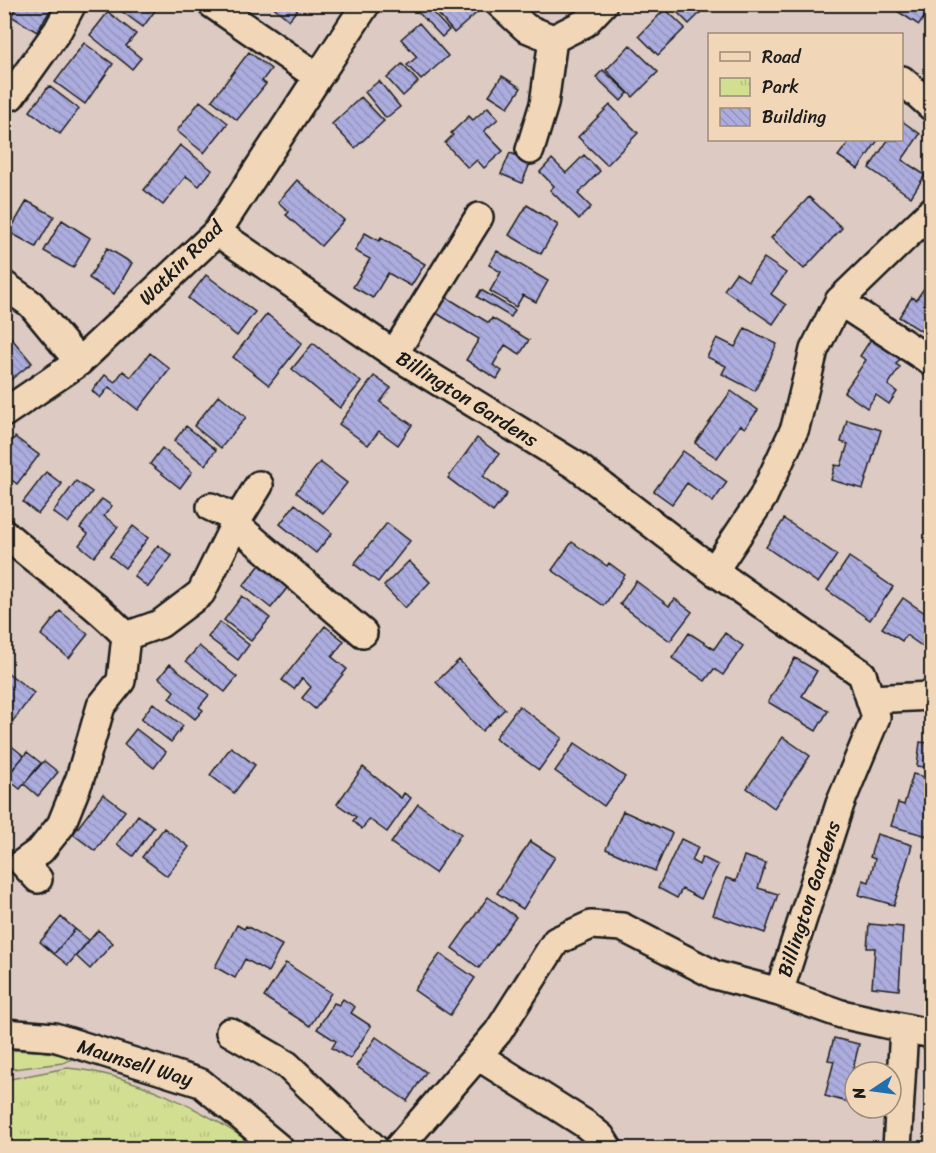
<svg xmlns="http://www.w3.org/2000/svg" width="936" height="1153" font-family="Sriracha,sans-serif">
	<defs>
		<pattern id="park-tufts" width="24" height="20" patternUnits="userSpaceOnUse" patternTransform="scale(1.5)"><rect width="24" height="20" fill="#d2df93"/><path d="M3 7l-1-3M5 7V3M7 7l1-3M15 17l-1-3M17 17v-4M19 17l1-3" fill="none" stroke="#b4bf7e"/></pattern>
		<pattern id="building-back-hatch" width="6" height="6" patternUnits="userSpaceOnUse" patternTransform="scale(1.5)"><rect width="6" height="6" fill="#acadde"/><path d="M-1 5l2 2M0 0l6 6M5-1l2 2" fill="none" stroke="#9394be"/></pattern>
	</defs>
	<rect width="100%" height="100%" fill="#dccac3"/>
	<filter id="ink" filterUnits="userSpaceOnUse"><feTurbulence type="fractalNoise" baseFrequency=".0167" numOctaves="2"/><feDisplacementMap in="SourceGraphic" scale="12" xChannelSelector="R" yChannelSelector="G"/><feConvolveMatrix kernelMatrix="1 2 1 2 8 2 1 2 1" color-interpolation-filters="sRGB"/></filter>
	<g filter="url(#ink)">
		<!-- grass -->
		<path fill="#d2df93" stroke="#777e58" stroke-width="1.5" d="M4,1050L39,1051L76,1057L63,1063L5,1070Z"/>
		<!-- park -->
		<path fill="url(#park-tufts)" stroke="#777e58" stroke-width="1.5" d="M67,1068C130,1073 207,1110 257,1148H5V1080Z"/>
		<!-- building -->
		<path fill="url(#building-back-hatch)" stroke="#1c1c1c" stroke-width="1.5" d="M18,4H54L37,32L11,16Z
			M118,4H160L143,27L116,7Z
			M270,4H302L289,20Z
			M430,4H475L480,10L454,33Z
			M669,4H694L701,12L689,24Z
			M901,4H932V6L919,25L897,11Z
			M425,5L449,30L442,37L418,12Z
			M665,9L685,28L658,55L639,36Z
			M108,12L136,34L126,46L141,58L132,69L90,35Z
			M419,23L448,56L421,80L407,65L417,57L401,39Z
			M84,43L113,64L85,104L55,82Z
			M630,45L658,72L633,97L606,70Z
			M249,52L271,69L262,81L266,84L237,120L212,100Z
			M402,64L418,82L403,96L387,78Z
			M603,70L628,93L621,101L596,77Z
			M502,76L521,88L508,107L489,95Z
			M379,81L400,107L386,118L365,92Z
			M49,86L79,109L60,134L30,111Z
			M361,97L384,121L355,148L332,124Z
			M200,101L228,123L204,153L177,131Z
			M610,105L638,133L607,165L578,137Z
			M488,107L498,119L484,131L503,151L484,168L477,160L468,168L445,143L453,135L451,133L469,116L473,120Z
			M902,121L920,134L902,160L925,175L911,197L869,168L888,140H902Z
			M843,140H878L858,169L838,156L848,143Z
			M180,145L212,170L199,186L186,176L163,205L144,190Z
			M510,153L531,161L522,183L501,174Z
			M584,155L600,171L578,194L591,207L579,219L550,190L554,186L540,172L552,159L566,173Z
			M297,180L344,220L321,246L286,215L289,212L278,202Z
			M809,197L842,228L804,269L771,238Z
			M27,201L54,216L36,247L9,232Z
			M527,205L558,225L541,254L509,235Z
			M62,220L90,238L73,268L44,251Z
			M365,233L379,241L381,238L425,264L411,286L388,273L373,298L353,287L370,259L355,251Z
			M107,248L132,263L114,294L89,278Z
			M497,251L548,281L536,302L523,295L516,307L490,291L501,272L489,265Z
			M764,258L786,273L771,294L786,305L773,324L724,290L736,273L748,281Z
			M206,275L255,312L237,336L188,298Z
			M932,277V338L899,317L912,297L916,300Z
			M481,290L515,310L511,317L477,297Z
			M446,297L489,323L492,318L529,340L520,354L505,345L493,365L502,371L497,379L466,360L479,339L436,313Z
			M267,314L302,343L269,385L233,357Z
			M745,328L777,344L755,391L722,374L726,366L707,357L717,338L735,347Z
			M7,333L32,363L4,385V335Z
			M873,336L902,356L896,364L900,367L888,385L897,392L889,404L876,395L867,408L844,392L866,360L860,356Z
			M313,343L361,382L340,408L292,369Z
			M150,353L170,369L138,410L109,387L100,398L92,391L105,375L115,382L123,371L131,377Z
			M374,376L391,388L380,402L412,425L398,445L379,431L368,445L339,424Z
			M731,391L758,410L745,428L740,425L717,458L695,443Z
			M219,395L246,417L221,448L194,426Z
			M847,420L881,430L863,489L831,480L835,465L841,466L848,444L841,442Z
			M186,426L216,450L205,465L174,441Z
			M15,437L39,455L17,484L4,474V451Z
			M477,438L499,454L483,476L507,494L493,512L448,478Z
			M162,448L192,472L180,488L150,464Z
			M683,451L727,482L713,502L687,483L672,504L654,491Z
			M320,462L347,483L323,513L296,492Z
			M46,472L62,484L38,514L23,502Z
			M76,481L92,492L68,523L53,512Z
			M102,499L112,506L104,516L118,527L94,557L79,545L88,534L80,528Z
			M295,504L332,533L316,553L280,524Z
			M784,519L837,555L818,583L766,547Z
			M387,523L410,541L378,582L354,564Z
			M133,526L148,538L125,568L110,556Z
			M572,542L607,566L609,563L625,575L604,606L552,570Z
			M158,545L172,556L148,587L134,576Z
			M268,555L296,577L271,608L243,586Z
			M849,557L893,587L870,620L827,590Z
			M409,561L430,582L405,608L384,586Z
			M636,581L669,606L675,599L692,612L670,641L620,604Z
			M242,596L270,618L251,641L224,620Z
			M903,598L932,618V653L906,635L902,641L882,628Z
			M60,611L88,634L69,658L41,635Z
			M220,622L249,645L238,660L208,637Z
			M325,626L344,641L332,657L347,669L315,709L302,698L311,687L302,678L294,689L282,680Z
			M689,633L714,649L725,633L743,646L723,675L714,669L705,681L672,658Z
			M199,646L237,677L225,692L186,661Z
			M795,658L817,671L802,696L828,711L816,731L768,702Z
			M459,660L505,709L482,731L436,682Z
			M170,664L209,695L199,707L203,710L195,719L169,698L174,691L159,678Z
			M8,673L34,693L13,721L4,714V678Z
			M153,703L183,726L171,742L141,719Z
			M519,706L562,738L539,770L495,738Z
			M932,709V768L917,766L920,742L928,743Z
			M136,729L166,752L154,768L124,744Z
			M783,737L810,756L774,808L747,788Z
			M575,743L625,777L604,806L555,771Z
			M9,744L24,756L4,779V749Z
			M231,747L255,765L234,793L210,775Z
			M27,752L41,763L20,789L6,778Z
			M44,761L58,772L38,796L24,784Z
			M363,767L401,798L404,793L411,798L387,832L369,819L362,829L353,821L356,817L337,804Z
			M913,774L932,779L931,837L891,826L898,803L904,805Z
			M103,794L125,811L95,851L73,834Z
			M418,804L461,834L435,873L391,843Z
			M623,811L672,833L655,871L606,849Z
			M138,815L154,827L133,856L117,844Z
			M164,828L189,847L167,876L142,857Z
			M877,834L912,845L894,905L859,895L863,880L869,882L875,859L870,857Z
			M681,839L698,847L692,861L699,865L702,857L718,865L701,899L682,889L677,898L658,888Z
			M530,841L555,857L523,909L497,893Z
			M744,856L766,863L758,888L778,894L765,933L713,915L726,878L736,881Z
			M488,897L516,917L479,968L452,948Z
			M61,917L75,929L54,954L40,942Z
			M869,924L903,927L899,990L872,987L875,948H867Z
			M237,925L244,929L246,926L282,945L268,972L245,959L235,978L215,967Z
			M75,929L89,940L68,965L54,954Z
			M98,930L113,943L90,969L76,956Z
			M440,954L475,978L450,1015L414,990Z
			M286,963L331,993L310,1026L264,997Z
			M343,999L355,1007L351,1013L371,1026L350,1059L332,1048L336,1041L317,1029L334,1003L339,1005Z
			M376,1037L426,1072L407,1101L356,1066Z
			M834,1038L859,1044L851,1077L855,1078V1104L825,1096L834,1061L828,1060Z"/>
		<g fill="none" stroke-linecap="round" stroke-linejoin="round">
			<defs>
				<path id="minor" d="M212,4L318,77L366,4
					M500,4L526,28L553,39L585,23L603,4
					M902,80L932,107
					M11,96L58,30L72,4
					M530,150L544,104L553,39
					M217,232L394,354L575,465L714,571L862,674L876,717L840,804L779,992
					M4,285L31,304L79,362
					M839,301L932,362
					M394,354L479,217
					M4,413L79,362L217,232L318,77
					M211,507L237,519
					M235,524L363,633
					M4,533C44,569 89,597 126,636L121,681L101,706L80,778L61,825L41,850L23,863L38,879
					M714,571L763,497L795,428L814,350L839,301L932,211
					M126,636L160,624L201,593L235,524L259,485
					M870,699L932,696
					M230,1032L287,1065L374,1148
					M4,1033L54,1037L201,1083L279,1148
					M478,1056L585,1124L601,1137L608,1148
					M398,1148L498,1032L556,941L591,925L622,927L715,975L779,992L841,1014L932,1034
					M897,1148L904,1029"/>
			</defs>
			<!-- minor casing -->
			<use href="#minor" stroke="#1c1c1c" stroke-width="32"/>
			<!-- minor -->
			<use href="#minor" stroke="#f1d7b8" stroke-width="27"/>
		</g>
	</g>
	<g text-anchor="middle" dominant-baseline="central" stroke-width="4.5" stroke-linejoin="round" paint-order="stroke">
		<!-- street labels -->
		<g font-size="20" fill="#1c1c1c" stroke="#f1d7b8">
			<text transform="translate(181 263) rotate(-45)">Watkin Road</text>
			<text transform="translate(467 399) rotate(32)">Billington Gardens</text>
			<text transform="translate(809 899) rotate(-72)">Billington Gardens</text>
			<text transform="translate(135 1063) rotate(17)">Maunsell Way</text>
		</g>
	</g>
	<!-- margin -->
	<rect width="936" height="1153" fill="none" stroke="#f1d7b8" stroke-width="24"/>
	<rect x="12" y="12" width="912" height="1129" fill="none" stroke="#1c1c1c" stroke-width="2" filter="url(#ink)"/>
	<!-- legend -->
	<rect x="708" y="33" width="195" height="108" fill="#f1d7b8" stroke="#9c8c7a" stroke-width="1.5"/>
	<rect x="720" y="52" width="30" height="9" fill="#f1d7b8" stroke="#9c8c7a" stroke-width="1.5"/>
	<text x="762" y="63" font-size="18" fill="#1c1c1c">Road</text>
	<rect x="720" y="78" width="30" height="18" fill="url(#park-tufts)" stroke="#9c8c7a" stroke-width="1.5"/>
	<text x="762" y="93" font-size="18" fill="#1c1c1c">Park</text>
	<rect x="720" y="108" width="30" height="18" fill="url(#building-back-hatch)" stroke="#9c8c7a" stroke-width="1.5"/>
	<text x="762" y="123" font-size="18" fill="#1c1c1c">Building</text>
	<!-- north arrow -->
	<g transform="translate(873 1090) rotate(257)"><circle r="28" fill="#f1d7b8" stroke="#9c8c7a" stroke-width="1.5"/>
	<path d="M0-4.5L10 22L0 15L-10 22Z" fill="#1f6fb2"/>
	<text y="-9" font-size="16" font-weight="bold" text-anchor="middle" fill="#1c1c1c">N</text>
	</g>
</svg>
